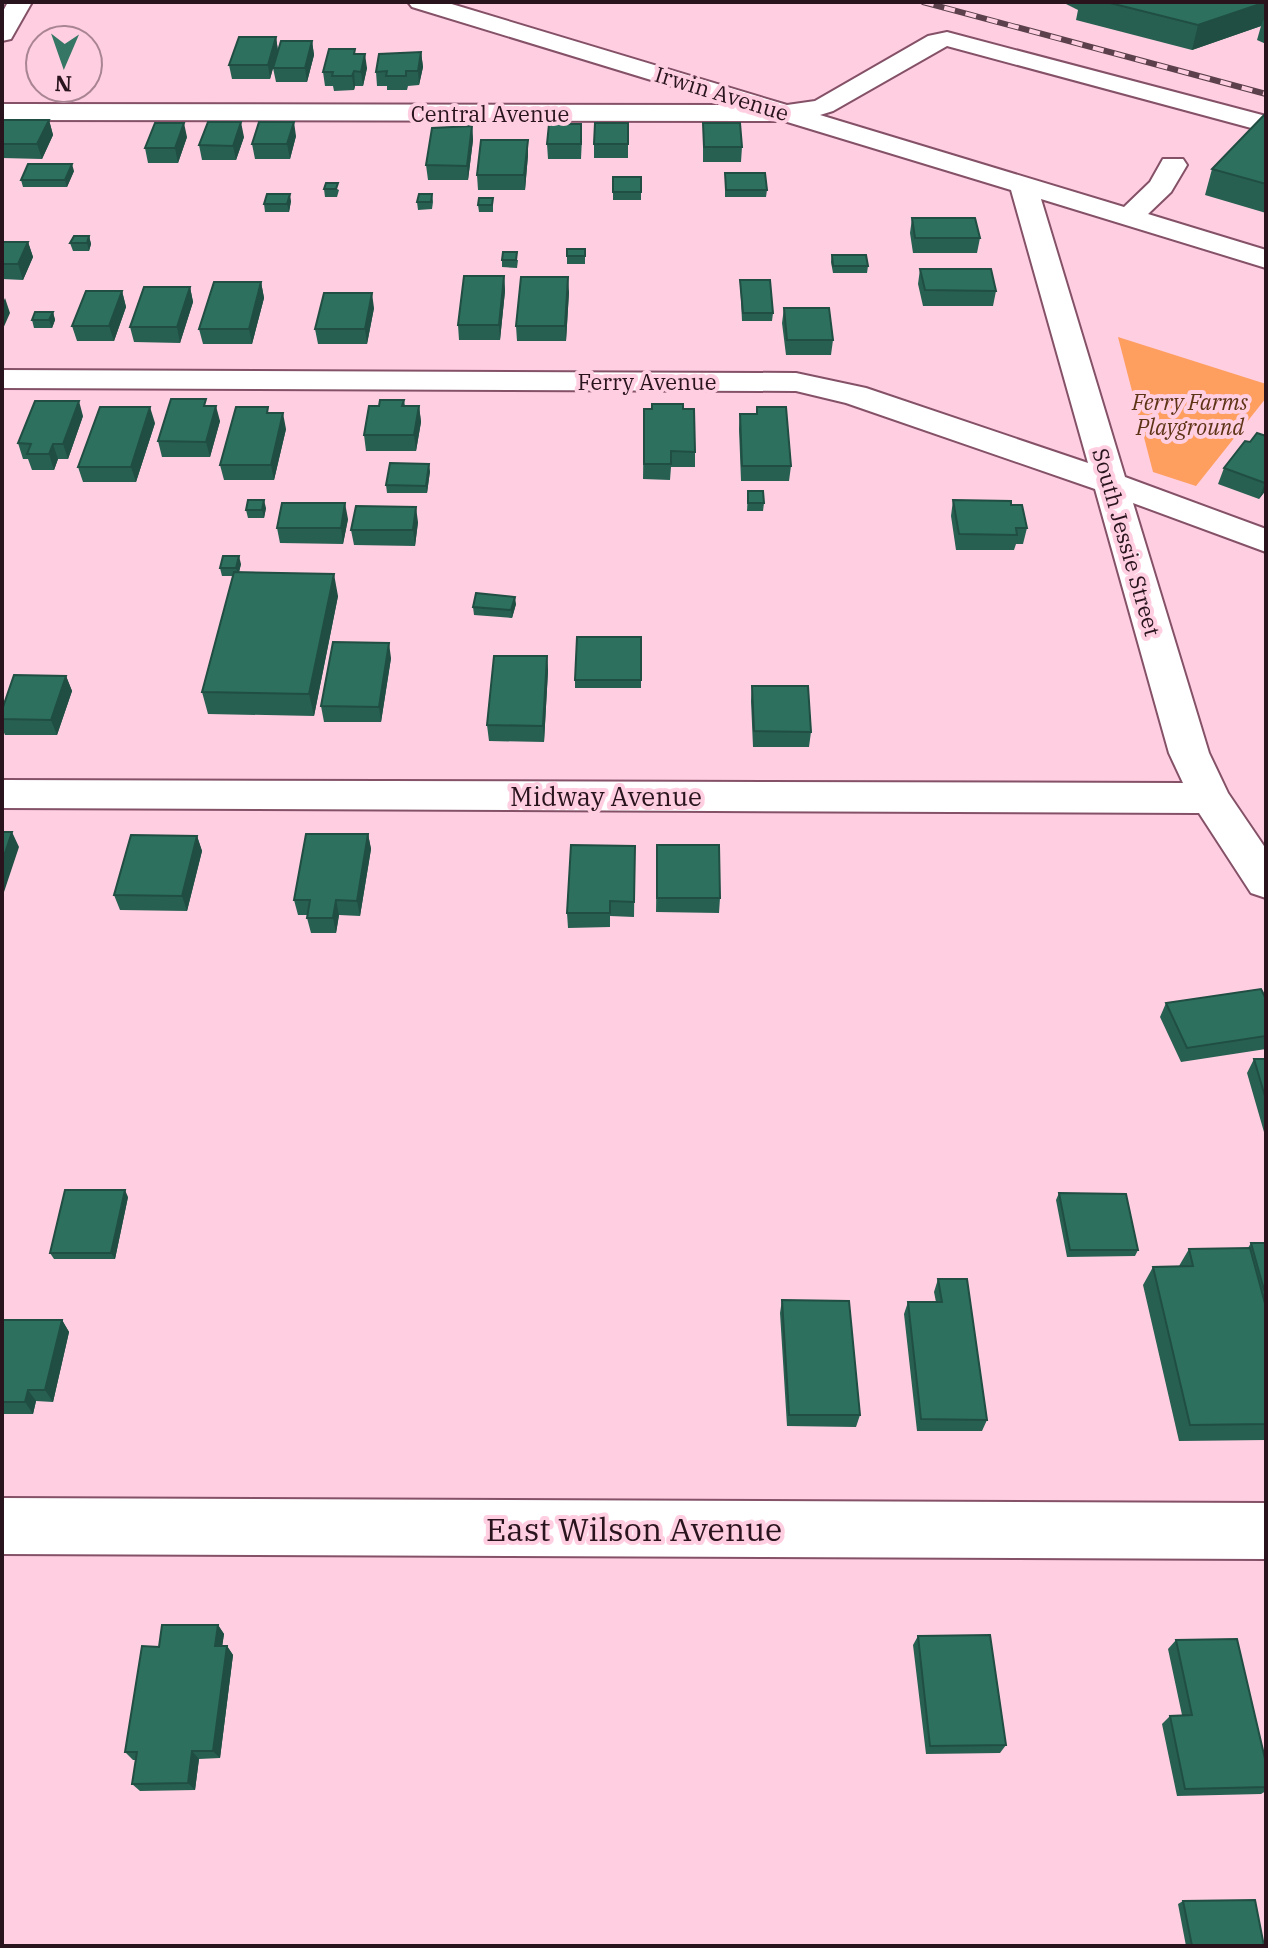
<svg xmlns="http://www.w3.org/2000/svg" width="1268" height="1948" font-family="'IBM Plex Serif',serif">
	<rect width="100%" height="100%" fill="#ffcee1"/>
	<!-- green -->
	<path fill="#fe9e5f" d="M1118,337L1266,384V398L1196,486L1153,472Z"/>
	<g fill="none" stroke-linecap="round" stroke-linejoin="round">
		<defs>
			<path id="minor" d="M8,2H32L11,39L2,41V13Z
				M408,2H445L787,105L815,101L928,36L947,32L1266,116V132L947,46L833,111L820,115L1124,207L1150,182L1163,159H1183L1187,165L1171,192L1148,214L1266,250V268L1041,199L1125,477L1266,529V552L1133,503L1209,753L1228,793L1266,849V898L1251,893L1199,813L2,808V780L1183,783L1169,753L1095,489L846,403L796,391L2,388V370L796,373L866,388L1088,463L1011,190L784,121L2,120V104L733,105L412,7Z
				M2,1498L1266,1503V1559L2,1554Z"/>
		</defs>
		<!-- minor casing -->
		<use href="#minor" stroke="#845167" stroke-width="4"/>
		<!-- minor -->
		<use href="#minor" fill="#fff" fill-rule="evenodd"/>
		<defs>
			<path id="rail" d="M923,2L1266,94"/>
		</defs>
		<!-- rail casing -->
		<use href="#rail" stroke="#5c404c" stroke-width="6"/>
		<!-- rail -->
		<use href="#rail" stroke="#ffcee1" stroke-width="4" stroke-dasharray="11" stroke-linecap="butt"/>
	</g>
	<!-- wall -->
	<path fill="#276051" d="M1062,2H1266V44L1257,40L1261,26L1192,50L1076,20L1078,10Z
		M276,37L278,51L312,41L314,55L307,82H276L273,68L270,79H232L229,65Z
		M421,52L423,67L419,85L408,86L407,90H387V86H377L376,72Z
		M356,54L367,68L363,86H355L354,90L334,91L333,86H325L323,72Z
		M1266,113V213L1205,195L1212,169Z
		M2,120H49L53,135L42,159L2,158Z
		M628,123V158H594V144Z
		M703,123L742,147L741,162H703Z
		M472,126L473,140L468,180H428L426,165Z
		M296,136L290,159H255L252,144Z
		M187,137L178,163H148L145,148Z
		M244,137L236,160H202L199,145Z
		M582,138L581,159H548L547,144Z
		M528,140V155L525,190H478L477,175Z
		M74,171L67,187H23L21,180Z
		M725,173L767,190L766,197H725Z
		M613,177H641V200H613Z
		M326,183L339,190L337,197H325L324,189Z
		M432,194L433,202L432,209L418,210L417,202Z
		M493,198V212H479L478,205Z
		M291,201L289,212H265L264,204Z
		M912,218L980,238L977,253H913L910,233Z
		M89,236L91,244L89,251H73L70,243Z
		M2,242H28L33,257L23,280L2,279Z
		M567,249H585V264H567Z
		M832,255L868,266L867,273H833L831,262Z
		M502,260H518L517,268L502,267Z
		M920,269L996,291L993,306H923L918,284Z
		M504,276L505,291L500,340H459L458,325Z
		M740,280L773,313L772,321H742Z
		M261,282L264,298L252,344H203L199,329Z
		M190,287L193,302L180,343L134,342L130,327Z
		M122,291L126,307L114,341H77L72,326Z
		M569,292L566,341H517L516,326Z
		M374,308L367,344H318L315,329Z
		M784,308L833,340L831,355H786L782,323Z
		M53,312L55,320L52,328H34L32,320Z
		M404,400L405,406H419L421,422L416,451H366L364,435L379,406Z
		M208,406L220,421L210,457H162L158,441Z
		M757,407L791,466L789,481H741L739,429L740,414H756Z
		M644,409H683L695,452V467H671L670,480L643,479Z
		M83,416L68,459H58L54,470H32L28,459H23L18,443Z
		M155,423L136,482H83L78,467Z
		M286,429L274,480H224L220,465Z
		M1257,433L1266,490L1259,499L1218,484L1224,468L1250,442Z
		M430,471L427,493H387L386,485Z
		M748,491L764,503L763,511H747Z
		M953,500L1011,505L1027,528L1023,544H1016L1014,550H956L951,516Z
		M266,508L264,518H248L246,510Z
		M348,519L343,544L280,543L277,528Z
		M418,522L415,546L354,545L351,530Z
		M241,564L239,572L338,596L314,716L208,714L202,692L234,576H222L220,568Z
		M516,604L512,618L474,615L473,607Z
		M641,637V688H575V680Z
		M547,656L548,671L544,742L489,741L487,725Z
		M391,658L381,722H324L321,706Z
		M66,676L72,691L57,735H5L2,728V710Z
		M752,686L811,732L809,747H753L751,701Z
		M368,834L371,849L360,916L339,915L336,933H311L307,918L308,915H298L294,900Z
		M197,836L202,851L187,911L120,910L114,895Z
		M657,845L720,898L719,913L656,912Z
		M635,846L634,917L610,916V927L568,928L567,913Z
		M1266,999V1049L1181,1062L1160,1017L1166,1003Z
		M1254,1059H1266V1132H1264L1247,1073Z
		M1059,1193L1138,1250L1135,1256L1067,1257L1056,1200Z
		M128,1197L115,1259H54L50,1253Z
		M1251,1243H1266V1296H1263L1266,1307V1440L1179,1441L1143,1285L1153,1267L1179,1266L1189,1249L1248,1248Z
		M938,1279L987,1420L982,1431H917L904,1314L908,1302H936L934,1292Z
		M782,1300L860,1415L856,1427L787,1426L780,1313Z
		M2,1320H62L69,1332L53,1402L36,1401L33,1414H2Z
		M218,1625L224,1634L222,1646H227L233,1655L220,1758L199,1759L195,1790L140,1791L132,1784L136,1760H133L125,1752L159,1647Z
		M918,1636L1006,1745L1000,1753L926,1754L913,1645Z
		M1176,1640L1266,1763V1791L1261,1794L1177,1796L1162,1724L1170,1716L1182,1715L1168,1649Z
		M1183,1901L1264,1946H1186L1178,1904Z"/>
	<!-- shaded-wall -->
	<path fill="#204e42" d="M1266,2V21L1263,20L1261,26L1192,50L1198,25Z
		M276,37L278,51L270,79L268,65Z
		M312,41L314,55L307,82L305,68Z
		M421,52L423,67L419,85L418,71Z
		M365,54L367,68L363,86L361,72Z
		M354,71L355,86L354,90L352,76Z
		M49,120L53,135L42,159L37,144Z
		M241,122L244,137L236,160L233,146Z
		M294,122L296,136L290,159L287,144Z
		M184,123L187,137L178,163L175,148Z
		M472,126L473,140L468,180L467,166Z
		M528,140V155L525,190L524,175Z
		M72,164L74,171L67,187L65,180Z
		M290,194L291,201L289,212L287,204Z
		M89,236L91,244L89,251L87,243Z
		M28,242L33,257L23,280L18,264Z
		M504,276L505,291L500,340L499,325Z
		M568,277L569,292L566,341L565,326Z
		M261,282L264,298L252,344L249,329Z
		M190,287L193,302L180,343L177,327Z
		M122,291L126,307L114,341L109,326Z
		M372,293L374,308L367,344L365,329Z
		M5,298L10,313L2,331V305Z
		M53,312L55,320L52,328L49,320Z
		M79,401L83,416L68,459L63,444Z
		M216,406L220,421L210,457L206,442Z
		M419,406L421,422L416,451L414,435Z
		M150,407L155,423L136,482L131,467Z
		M283,413L286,429L274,480L271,465Z
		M53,444L58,459L54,470L49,454Z
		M429,464L430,471L427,493L426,486Z
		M1266,482V490L1259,499L1265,483Z
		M264,500L266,508L264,518L262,510Z
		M345,503L348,519L343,544L341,528Z
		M416,507L418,522L415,546L413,530Z
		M239,556L241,564L238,576L236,568Z
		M334,574L338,596L314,716L309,694Z
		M515,597L516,604L512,618L511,610Z
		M389,643L391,658L381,722L379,707Z
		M547,656L548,671L544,742L543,726Z
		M66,676L72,691L57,735L51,720Z
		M12,832L19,847L2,898V862Z
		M368,834L371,849L360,916L357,901Z
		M197,836L202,851L187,911L182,896Z
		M336,900L339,915L336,933L333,918Z
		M125,1190L128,1197L115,1259L111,1253Z
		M62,1320L69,1332L53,1402L45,1390Z
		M28,1390L36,1401L33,1414L25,1402Z
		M218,1625L224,1634L221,1655L215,1646Z
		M227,1646L233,1655L220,1758L213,1751Z
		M192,1751L199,1759L195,1790L188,1783Z"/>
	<!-- building -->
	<path fill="#2d705e" stroke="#204e42" stroke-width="2" d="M1106,2H1266L1198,25Z
		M239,37H276L268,65H229Z
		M281,41H312L305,68H273Z
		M329,49H355L354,54H365L361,72L354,71L352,76H332L333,72H323Z
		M421,52L418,71H406V76H386L387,71L376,72L379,54Z
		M1266,113V184L1212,169Z
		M2,120H49L37,144H2Z
		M208,122H241L233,146L199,145Z
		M259,122H294L287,144H252Z
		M155,123H184L175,148H145Z
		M595,123H628V144H594Z
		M703,123H740L742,147H704Z
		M549,124H581V144H547Z
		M472,126L467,166L426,165L432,128Z
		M481,140H528L524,175H477Z
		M28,164H72L65,180H21Z
		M725,173H765L767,190H726Z
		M613,177H641V192H613Z
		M326,183H338L336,189H324Z
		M267,194H290L287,204H264Z
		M419,194H432L431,202H417Z
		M479,198H493L492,205H478Z
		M912,218H975L980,238H915Z
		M74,236H89L87,243H70Z
		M2,242H28L18,264H2Z
		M567,249H585V256H567Z
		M503,252H517L516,260H502Z
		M832,255H866L868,266H833Z
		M920,269H991L996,291L925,290Z
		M464,276H504L499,325H458Z
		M521,277H568L565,326H516Z
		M740,280H770L773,313H743Z
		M214,282H261L249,329H199Z
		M144,287H190L177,327H130Z
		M86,291H122L109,326H72Z
		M324,293H372L365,329H315Z
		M784,308H829L833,340H787Z
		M35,312H53L49,320H32Z
		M171,399H206L204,406H216L206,442L158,441Z
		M380,400H404L402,406H419L414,435H364L369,406H379Z
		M35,401H79L63,444H53L49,454H27L31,444L18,443Z
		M652,404H683V409H694L695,452L671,451V464H644V409H652Z
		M100,407H150L131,467H78Z
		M236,407H268L267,413H283L271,465H220Z
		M757,407H786L791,466H742L740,414H757Z
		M1257,433L1266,436V482L1265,483L1224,468L1245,441L1250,442Z
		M390,463L429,464L426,486L386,485Z
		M748,491H763L764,503H748Z
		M248,500H264L262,510H246Z
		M953,500L1011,501V505H1022L1027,528H1016L1017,535L959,534Z
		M282,503H345L341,528H277Z
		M356,506L416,507L413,530H351Z
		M223,556H239L236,568H220Z
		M234,572L334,574L309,694L202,692Z
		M476,593L515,597L511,610L473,607Z
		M577,637H641V680H575Z
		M333,642L389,643L379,707L321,706Z
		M494,656H547L543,726L487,725Z
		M14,675L66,676L51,720L2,719V710Z
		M752,686H808L811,732L754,731Z
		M2,832H12L2,862Z
		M306,834H368L357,901L336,900L333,918H307L310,900H294Z
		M131,835L197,836L182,896L114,895Z
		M571,845L635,846L634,902L610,901V913H567Z
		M657,845H719L720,898H657Z
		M1261,989L1266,999V1036L1187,1048L1166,1003Z
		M1254,1059H1266V1100Z
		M65,1190H125L111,1253H50Z
		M1059,1193L1126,1194L1138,1250H1070Z
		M1251,1243H1266V1290H1264Z
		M1250,1248L1266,1307V1424L1190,1425L1153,1267L1193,1266L1189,1249Z
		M938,1279H967L987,1420L921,1419L908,1302H942Z
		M782,1300L849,1301L860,1415H789Z
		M2,1320H62L45,1390H28L25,1402H2Z
		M162,1625H218L215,1646H227L213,1751H192L188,1783L132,1784L137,1752H125L142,1646L159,1647Z
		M990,1635L1006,1745L930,1746L918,1636Z
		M1237,1639L1266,1763V1787L1185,1789L1170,1716L1192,1715L1176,1640Z
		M1255,1900L1264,1946H1192L1183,1901Z"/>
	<g text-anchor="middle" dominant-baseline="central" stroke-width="8" stroke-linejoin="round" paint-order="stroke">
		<!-- far-street labels -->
		<g font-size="22" fill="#29141e" stroke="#ffcee1">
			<text transform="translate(722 93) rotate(17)">Irwin Avenue</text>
			<text x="490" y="113">Central Avenue</text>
			<text x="647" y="381">Ferry Avenue</text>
			<text transform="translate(1127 542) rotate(74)">South Jessie Street</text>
		</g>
		<!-- far-park labels -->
		<g font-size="22" font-style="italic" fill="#5e3417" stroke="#ffcee1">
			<text x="1190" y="401">Ferry Farms<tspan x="1190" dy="25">Playground</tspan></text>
		</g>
		<!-- street labels -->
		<g font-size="26" fill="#29141e" stroke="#ffcee1">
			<text x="606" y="796">Midway Avenue</text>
		</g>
		<!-- near-street labels -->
		<g font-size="32" fill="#29141e" stroke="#ffcee1">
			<text x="634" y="1529">East Wilson Avenue</text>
		</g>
	</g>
	<!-- border -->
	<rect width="1268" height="1948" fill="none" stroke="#29141e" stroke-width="8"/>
	<!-- north arrow -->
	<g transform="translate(64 64) rotate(182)"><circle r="38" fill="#ffcee1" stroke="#a98493" stroke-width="2"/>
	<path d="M0-6L14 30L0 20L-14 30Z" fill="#367664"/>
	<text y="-12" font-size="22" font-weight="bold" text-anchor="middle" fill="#29141e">N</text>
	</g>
</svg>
